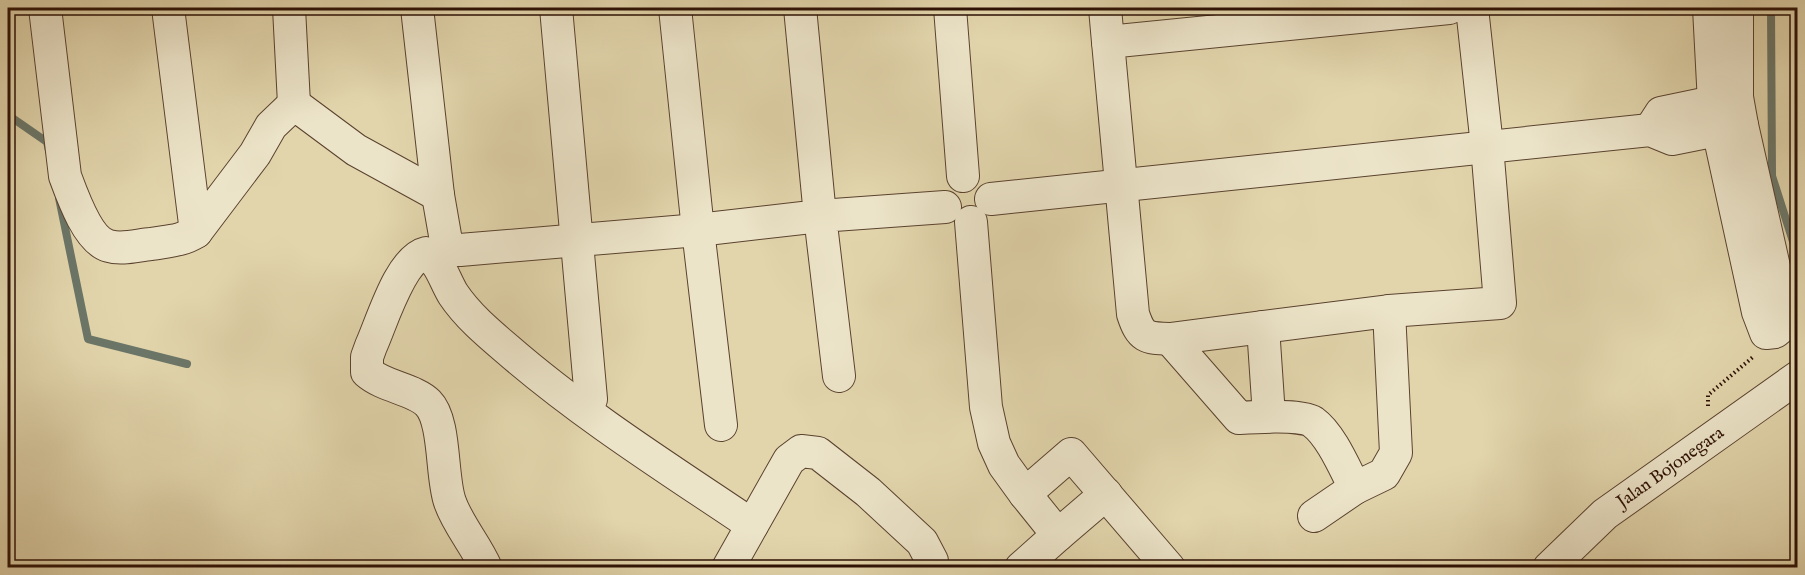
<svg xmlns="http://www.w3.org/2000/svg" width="1805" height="575" font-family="'IM FELL English',serif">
	<rect width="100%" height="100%" fill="#e2d5ac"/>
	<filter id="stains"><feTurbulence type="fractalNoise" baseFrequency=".00333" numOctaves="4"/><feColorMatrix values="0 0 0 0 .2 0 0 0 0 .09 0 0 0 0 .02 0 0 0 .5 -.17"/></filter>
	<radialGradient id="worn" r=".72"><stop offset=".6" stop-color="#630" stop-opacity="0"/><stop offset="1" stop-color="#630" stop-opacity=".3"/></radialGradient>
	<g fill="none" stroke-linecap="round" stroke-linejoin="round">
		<!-- stream -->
		<path stroke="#6b7668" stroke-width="8" d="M1771,8L1772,176L1798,257
			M8,115L47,142L49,151
			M59,198L88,339L187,364"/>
		<defs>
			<g id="street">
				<path d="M45,8L65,176C72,195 88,241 109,246C122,250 138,245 151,244C168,241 182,241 196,232L255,154L271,126L294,104L356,150L438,195"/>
				<path d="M168,8L196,232"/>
				<path d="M289,8L294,104"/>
				<path d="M417,8L438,195L446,241L452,250H460L698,230L820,216L800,8"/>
				<path d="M556,8L591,399"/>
				<path d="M675,8L698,230L721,425"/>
				<path d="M950,8L963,176"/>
				<path d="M1105,8L1108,42"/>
				<path d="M1449,8L1108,42L1133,314C1141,338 1146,338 1170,339L1389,311L1500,303L1487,146L1472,8"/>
				<path d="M1709,8L1714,103L1718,129L1758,312L1766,333L1775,332L1781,327L1784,311L1742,125L1737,97V8"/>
				<path d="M1650,130L1661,113L1733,98"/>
				<path d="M991,199L1650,130L1672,139L1742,125"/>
				<path d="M971,222L986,407L994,443L1004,465L1025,494L1071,454L1169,568"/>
				<path d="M1263,327L1269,416"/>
				<path d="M1170,339L1239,418C1254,417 1301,414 1313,422C1331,435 1345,469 1355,488L1384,474L1396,453L1389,311"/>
				<path d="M839,376L820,216L945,207"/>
				<path d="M1025,494L1058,535L1106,494"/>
				<path d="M1314,516L1355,488"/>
				<path d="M486,568C476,545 458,525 450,502C441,478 446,421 428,403C414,389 384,387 367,372V357L371,346C382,322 400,259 426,253C441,263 444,279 453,294C467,315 487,332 507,349C583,415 669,469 752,525"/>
				<path d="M728,568L789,460L801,451L818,453L868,492L922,542L932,561V568"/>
				<path d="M1021,568L1058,535"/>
				<path id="s1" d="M1549,568L1605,514L1798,377"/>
			</g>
		</defs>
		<!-- street casing -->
		<use href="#street" stroke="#5a422f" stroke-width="34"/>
		<!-- path -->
		<path stroke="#2d1105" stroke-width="4" stroke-dasharray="1.5 3" stroke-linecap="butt" d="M1708,406V395L1753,357"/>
		<!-- street -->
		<use href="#street" stroke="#ece4c9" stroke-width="32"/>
	</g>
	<g text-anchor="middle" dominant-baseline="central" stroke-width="4.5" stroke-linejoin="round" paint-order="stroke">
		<!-- street labels -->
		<g font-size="18" fill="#2d1105" stroke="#ece4c9">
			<text stroke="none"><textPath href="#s1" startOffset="158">Jalan Bojonegara</textPath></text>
		</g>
	</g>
	<!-- margin -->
	<rect width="1805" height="575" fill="none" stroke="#e2d5ac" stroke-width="30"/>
	<rect x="9" y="9" width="1787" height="557" fill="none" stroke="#2d1105" stroke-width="3"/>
	<rect x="15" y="15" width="1775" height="545" fill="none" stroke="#2d1105" stroke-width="1.5"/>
	<rect width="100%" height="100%" filter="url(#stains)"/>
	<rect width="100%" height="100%" fill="url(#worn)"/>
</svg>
